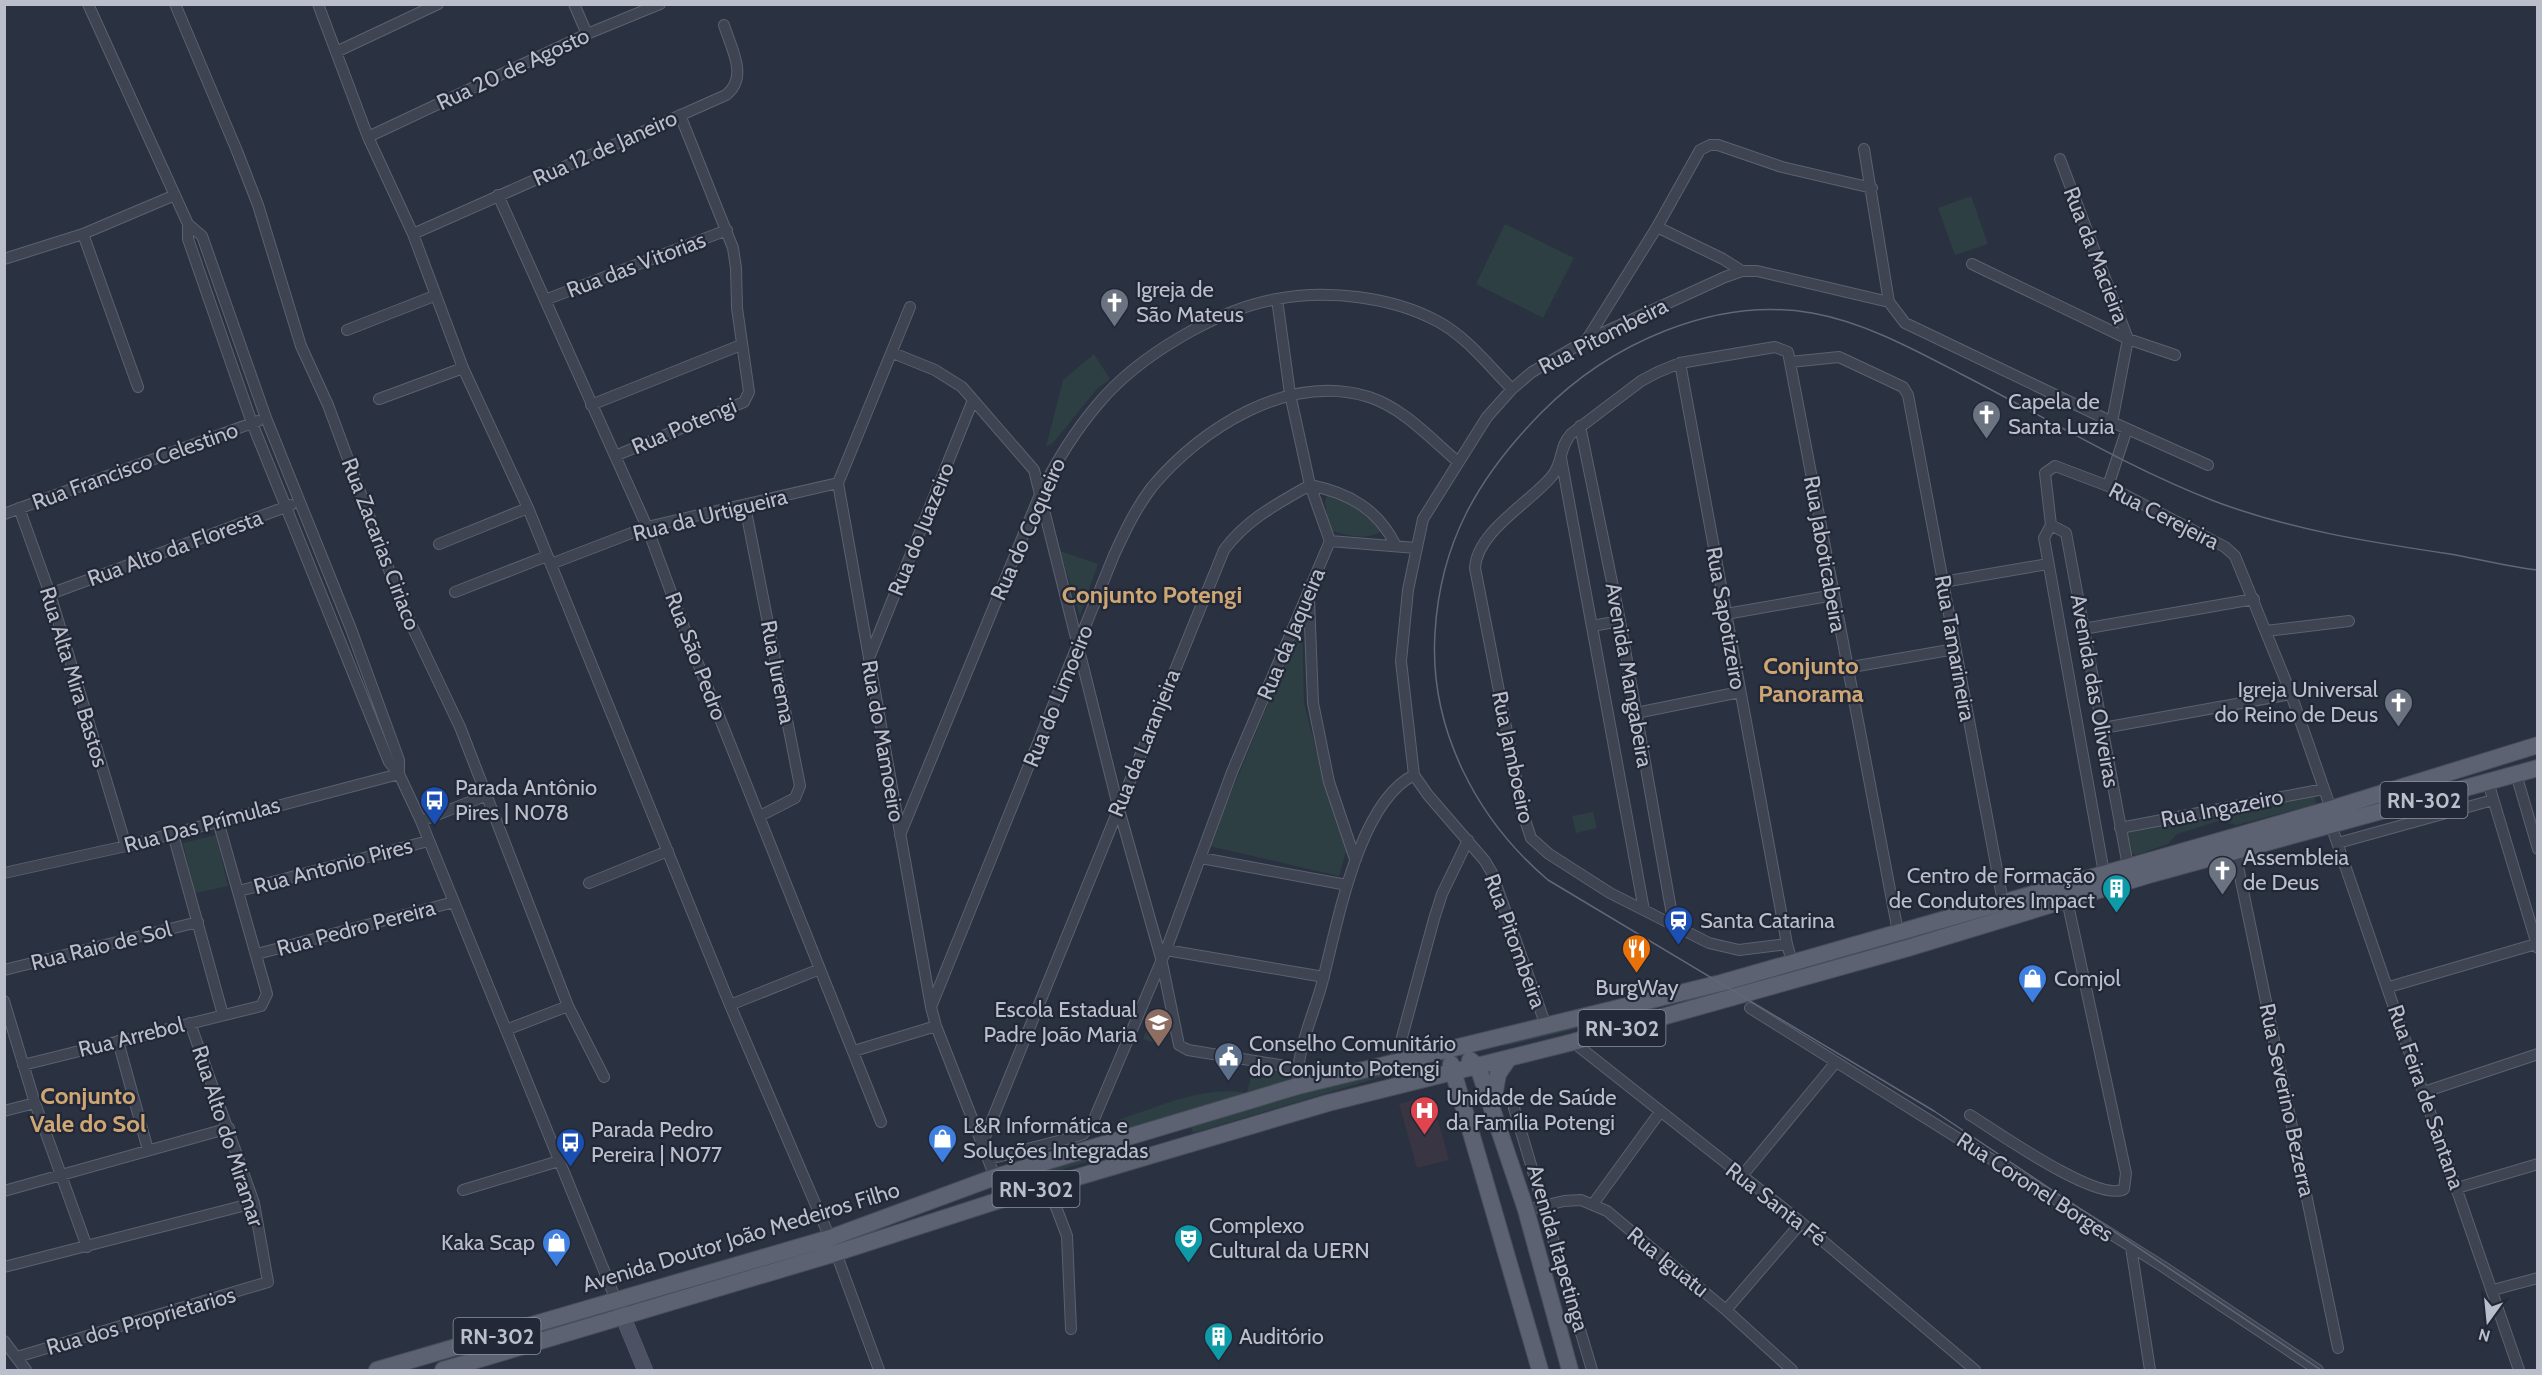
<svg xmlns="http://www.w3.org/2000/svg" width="2542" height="1375" font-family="Cabin,sans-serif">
	<rect width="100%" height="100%" fill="#2a3141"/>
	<!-- medical -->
	<path fill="#393543" d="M1431,1095L1449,1160L1417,1168L1399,1104Z"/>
	<!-- green -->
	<path fill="#2d3f43" d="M1971,196L1988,244L1955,255L1938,208Z
		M1505,224L1574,258L1543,318L1476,284Z
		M1094,354L1110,379L1097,389L1053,443L1046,447L1063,380Z
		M1328,491L1363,512L1383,530C1367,542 1347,535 1330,530L1325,503Z
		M1060,551L1098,564L1080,616Z
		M1302,622L1304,703L1321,768L1348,845L1339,876L1209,846Z
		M2315,796L2316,804L2305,807L2237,825L2219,821L2177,834L2168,844L2136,855L2130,853L2126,831Z
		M1593,812L1597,828L1576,833L1572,816Z
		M216,835L228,886L195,893L183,843Z
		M1702,995L1634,1015L1501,1047L1543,1027Z
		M1151,1019L1169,1026L1162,1045L1143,1039Z
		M1254,1064L1296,1071L1295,1082L1122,1135L1118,1120C1159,1107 1203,1085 1247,1093Z
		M1411,1068L1193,1133L1190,1124L1350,1077Z
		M1135,1143L1101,1158L1000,1187L1010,1180Z"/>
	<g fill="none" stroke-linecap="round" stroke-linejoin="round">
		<defs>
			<path id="minor" d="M88,4L188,224L202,236L266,418L351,629L399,760V774
				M175,4L237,151L258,205L301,346L328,405L402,605L460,727L568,1006L604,1077
				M318,4L368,137L413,234L463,368L528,508L730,1005L830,1238
				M574,4L587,34
				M336,52L438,4
				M368,137L587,34L660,4
				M1864,149L1889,302
				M2060,159L2128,339L2112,422
				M498,195L647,527L689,641L881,1122
				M188,224V239L252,423L389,762L399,774L421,821L616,1300
				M1657,227L1723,259L1742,271
				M83,234L138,387
				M413,234L726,95C749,77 731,48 724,25
				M4,259L83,234L175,195
				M1972,264L2128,339L2175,355
				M545,300L727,230
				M910,307L838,483L931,1007L936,1026L995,1177
				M347,330L434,296
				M1586,341L1657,227L1700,150L1710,145H1718L1782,167L1872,188
				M893,353L935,370L962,387L1034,470L1118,806L1161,958L1179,1045L1188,1050L1298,1068
				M1790,362L1839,357L1903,387L1908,395L2003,902
				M1680,363L1787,944
				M379,399L463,368
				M591,405L741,345
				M1580,426L1620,621L1674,926
				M615,456L744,402L749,392L737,308L736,268L733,248L680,115
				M1561,458L1644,910
				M2108,486L2127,429
				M745,506L800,786L795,798L760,816
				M19,508L50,594L126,846
				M4,514L258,421
				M2051,525L2066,533L2128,866
				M1330,541L1416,548
				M439,544L528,508
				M551,564L647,527L838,483
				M1943,582L2048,564
				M455,592L547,556
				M50,594L291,505
				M1309,599L1313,703L1329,782L1355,859
				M1726,614L1834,595
				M1592,626L1620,621
				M2083,629L2254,599
				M2266,631L2349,621
				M869,658L973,400
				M1846,668L1955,649
				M1636,713L1740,692
				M2103,728L2291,694
				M2516,774L2538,849
				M2488,782L2538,948
				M421,821L485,796
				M2331,825L2519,1370
				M2120,828L2324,789
				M173,834L223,1015
				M900,835L1041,492C1057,460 1075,431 1098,404C1138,356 1216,310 1277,299C1328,289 1392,297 1437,321C1466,336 1489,366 1512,389
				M2338,843L2493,800
				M2235,852L2338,1348
				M1201,858L1347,885
				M4,873L126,846L399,774
				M2104,873L2044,538L2051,525L2045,473L2055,466L2108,486L2225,547L2235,556L2291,694L2331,809
				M589,883L668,851
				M239,891L428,841
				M1166,950L1324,977
				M257,954L454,902
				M1792,962L1787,944L1739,950L1709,943L1610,893L1549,854L1531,838L1523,814L1475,568C1477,531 1531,502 1552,476C1563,463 1559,447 1571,434L1641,381L1658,372L1680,363L1775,347L1788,352L1898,932
				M4,970L198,922
				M2389,987L2536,944
				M4,1001L35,1103L87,1247
				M730,1005L820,969
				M931,1007L1114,555C1125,531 1136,508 1152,487C1201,428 1289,372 1369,397C1403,408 1430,438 1457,461
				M1750,1008L2162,1266L2318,1370
				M1546,1026L1492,873L1485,861L1428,795L1414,775L1401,661L1408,590L1423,519L1487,417L1512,389L1532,372L1585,341L1725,277L1742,271H1757L1889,302L1905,323L2112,422L2208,465
				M506,1030L568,1006
				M118,1041L148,1150
				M1573,1042L1797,1219L1975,1370
				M854,1051L936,1026
				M1395,1063L1434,919L1442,894L1468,840
				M23,1065L261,1006L267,994L218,821
				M1298,1075C1298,1049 1314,1012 1321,987C1337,928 1357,803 1414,775
				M2424,1092L2538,1054
				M1514,1108L1592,1370
				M4,1111L35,1103
				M1970,1115C1996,1131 2099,1204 2124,1189L2126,1173L2067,900
				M983,1142L1224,550C1247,519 1277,504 1310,485C1349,493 1378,509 1396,546
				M989,1159L1074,1137L1083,1134L1092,1124L1166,950L1232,772L1330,541L1310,485L1290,394L1277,299
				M1741,1177L1836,1062
				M1048,1186L1067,1236L1071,1329
				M2457,1188L2538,1164
				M463,1190L559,1161
				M4,1191L229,1128
				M1593,1204L1660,1112
				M1526,1210L1564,1201L1581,1200L1607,1211L1726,1310L1792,1370
				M2131,1247L2150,1370
				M836,1253L879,1370
				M4,1267L254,1203
				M2493,1290L2538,1278
				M1726,1310L1801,1223
				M4,1341L26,1370
				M17,1357L268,1282L254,1203L190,1023"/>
			<path id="secondary" d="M619,1307L645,1370"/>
			<path id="primary" d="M1470,1060L1478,1067L1526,1210L1570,1370
				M1451,1064L1540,1370
				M1492,1107L1498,1074L1509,1058
				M377,1370L830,1238L995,1177L1298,1086L1721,983L2331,809L2538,745
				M443,1370L836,1253L1000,1200L1328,1103L1573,1042L1908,948L2152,874L2538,768"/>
		</defs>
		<!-- minor casing -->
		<use href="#minor" stroke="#5c616f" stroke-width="12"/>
		<!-- secondary casing -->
		<use href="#secondary" stroke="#5c616f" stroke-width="16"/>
		<!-- primary casing -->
		<use href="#primary" stroke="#484c5b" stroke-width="18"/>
		<!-- minor -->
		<use href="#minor" stroke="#3e4451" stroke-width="10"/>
		<!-- secondary -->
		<use href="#secondary" stroke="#4c5264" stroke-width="15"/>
		<!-- primary -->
		<use href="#primary" stroke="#5c6271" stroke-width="16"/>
		<!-- tram -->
		<path stroke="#606778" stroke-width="1.5" d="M2321,1370L1934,1111L1548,880C1476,819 1429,728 1435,633C1440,542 1479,476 1541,413C1609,344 1714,296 1812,313C1864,322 1915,350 1961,374C2045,417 2126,467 2214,501C2291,530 2369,542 2450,554C2479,559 2508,567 2538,570"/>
	</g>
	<!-- icons -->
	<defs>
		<symbol id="church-pin" viewBox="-11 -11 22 30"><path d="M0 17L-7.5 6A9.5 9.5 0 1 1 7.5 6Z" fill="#6b7280" stroke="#222837"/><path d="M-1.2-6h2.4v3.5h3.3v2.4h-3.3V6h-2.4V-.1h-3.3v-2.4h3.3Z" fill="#fff"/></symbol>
		<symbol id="bus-pin" viewBox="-11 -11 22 30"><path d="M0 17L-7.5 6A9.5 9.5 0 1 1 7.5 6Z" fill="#1a4fb4" stroke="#222837"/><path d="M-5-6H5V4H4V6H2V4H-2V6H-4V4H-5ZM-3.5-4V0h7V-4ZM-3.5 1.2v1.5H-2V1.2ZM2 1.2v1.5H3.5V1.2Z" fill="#fff"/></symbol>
		<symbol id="building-pin" viewBox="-11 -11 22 30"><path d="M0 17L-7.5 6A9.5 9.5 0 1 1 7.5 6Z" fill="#0f9aa8" stroke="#222837"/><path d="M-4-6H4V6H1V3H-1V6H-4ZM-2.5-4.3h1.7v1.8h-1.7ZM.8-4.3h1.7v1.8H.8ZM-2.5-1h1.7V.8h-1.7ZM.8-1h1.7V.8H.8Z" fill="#fff"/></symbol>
		<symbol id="station-pin" viewBox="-11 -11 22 30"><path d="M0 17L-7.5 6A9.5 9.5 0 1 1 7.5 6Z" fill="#1a4fb4" stroke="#222837"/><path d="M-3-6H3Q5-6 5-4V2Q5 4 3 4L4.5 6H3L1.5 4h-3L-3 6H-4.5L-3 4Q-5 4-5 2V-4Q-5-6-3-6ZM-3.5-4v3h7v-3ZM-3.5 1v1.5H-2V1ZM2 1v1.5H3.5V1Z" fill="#fff"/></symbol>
		<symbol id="restaurant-pin" viewBox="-11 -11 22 30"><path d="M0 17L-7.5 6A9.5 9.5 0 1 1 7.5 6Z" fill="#e8710a" stroke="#222837"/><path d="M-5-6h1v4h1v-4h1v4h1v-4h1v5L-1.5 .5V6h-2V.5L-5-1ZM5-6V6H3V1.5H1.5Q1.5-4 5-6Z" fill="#fff"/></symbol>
		<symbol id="shop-pin" viewBox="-11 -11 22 30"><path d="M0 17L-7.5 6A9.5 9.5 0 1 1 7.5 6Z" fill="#3f7fe0" stroke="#222837"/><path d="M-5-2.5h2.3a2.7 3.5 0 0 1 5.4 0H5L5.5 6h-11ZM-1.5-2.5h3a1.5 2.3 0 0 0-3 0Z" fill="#fff"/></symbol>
		<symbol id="school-pin" viewBox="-11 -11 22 30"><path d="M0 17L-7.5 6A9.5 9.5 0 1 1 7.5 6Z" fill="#8d6e63" stroke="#222837"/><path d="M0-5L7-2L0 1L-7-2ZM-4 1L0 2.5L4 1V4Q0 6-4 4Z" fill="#fff"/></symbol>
		<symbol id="civic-pin" viewBox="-11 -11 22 30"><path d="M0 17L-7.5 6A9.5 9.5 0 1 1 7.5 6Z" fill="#5c6f8a" stroke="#222837"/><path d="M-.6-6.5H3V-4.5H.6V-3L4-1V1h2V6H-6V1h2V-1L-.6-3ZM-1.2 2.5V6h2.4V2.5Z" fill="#fff"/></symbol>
		<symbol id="hospital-pin" viewBox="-11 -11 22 30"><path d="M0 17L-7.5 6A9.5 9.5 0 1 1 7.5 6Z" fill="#e0444e" stroke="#222837"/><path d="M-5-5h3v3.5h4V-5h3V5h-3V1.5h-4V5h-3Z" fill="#fff"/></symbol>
		<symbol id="theatre-pin" viewBox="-11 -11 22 30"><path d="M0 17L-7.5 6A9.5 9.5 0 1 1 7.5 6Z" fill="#0f9aa8" stroke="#222837"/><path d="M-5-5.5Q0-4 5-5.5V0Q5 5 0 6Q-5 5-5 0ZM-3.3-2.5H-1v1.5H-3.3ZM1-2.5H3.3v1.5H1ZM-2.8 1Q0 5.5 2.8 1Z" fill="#fff"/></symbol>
	</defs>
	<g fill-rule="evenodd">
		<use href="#church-pin" x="1098" y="286" width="33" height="45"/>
		<use href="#church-pin" x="1970" y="398" width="33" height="45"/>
		<use href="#church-pin" x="2382" y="686" width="33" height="45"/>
		<use href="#bus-pin" x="418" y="784" width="33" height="45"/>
		<use href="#church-pin" x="2206" y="854" width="33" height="45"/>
		<use href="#building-pin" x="2100" y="872" width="33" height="45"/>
		<use href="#station-pin" x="1662" y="904" width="33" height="45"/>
		<use href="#restaurant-pin" x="1620" y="932" width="33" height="45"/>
		<use href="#shop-pin" x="2016" y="962" width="33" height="45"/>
		<use href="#school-pin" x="1142" y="1006" width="33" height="45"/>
		<use href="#civic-pin" x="1212" y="1040" width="33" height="45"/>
		<use href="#hospital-pin" x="1408" y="1094" width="33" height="45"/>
		<use href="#shop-pin" x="926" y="1122" width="33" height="45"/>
		<use href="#bus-pin" x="554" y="1126" width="33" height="45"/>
		<use href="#theatre-pin" x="1172" y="1222" width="33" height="45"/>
		<use href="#shop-pin" x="540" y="1226" width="33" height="45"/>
		<use href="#building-pin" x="1202" y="1320" width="33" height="45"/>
	</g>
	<g text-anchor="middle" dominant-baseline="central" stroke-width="4.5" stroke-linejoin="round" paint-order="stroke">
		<!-- shield labels -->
		<g fill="#222837" stroke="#8d929f" stroke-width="1.5">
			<rect x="2380.5" y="782" width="87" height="36" rx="4.5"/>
			<rect x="1578.5" y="1010" width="87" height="36" rx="4.5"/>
			<rect x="992.5" y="1171" width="87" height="36" rx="4.5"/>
			<rect x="453.5" y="1318" width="87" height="36" rx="4.5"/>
		</g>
		<g font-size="21" font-weight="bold" fill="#bbbfcb">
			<text x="2424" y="800">RN-302</text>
			<text x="1622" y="1028">RN-302</text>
			<text x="1036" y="1189">RN-302</text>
			<text x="497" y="1336">RN-302</text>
		</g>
		<!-- street labels -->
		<g font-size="22" fill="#bbbfcb" stroke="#222837">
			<text transform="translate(513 69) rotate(-25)">Rua 20 de Agosto</text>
			<text transform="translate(605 148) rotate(-24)">Rua 12 de Janeiro</text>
			<text transform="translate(2096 255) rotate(69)">Rua da Macieira</text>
			<text transform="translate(636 265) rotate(-21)">Rua das Vitorias</text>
			<text transform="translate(1603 336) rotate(-27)">Rua Pitombeira</text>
			<text transform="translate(684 426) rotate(-23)">Rua Potengi</text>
			<text transform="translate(135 466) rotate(-20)">Rua Francisco Celestino</text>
			<text transform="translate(710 515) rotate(-14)">Rua da Urtigueira</text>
			<text transform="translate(2164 516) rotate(27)">Rua Cerejeira</text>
			<text transform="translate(921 529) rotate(-68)">Rua do Juazeiro</text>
			<text transform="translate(1028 529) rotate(-66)">Rua do Coqueiro</text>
			<text transform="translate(381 544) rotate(69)">Rua Zacarias Ciriaco</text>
			<text transform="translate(175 548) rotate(-20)">Rua Alto da Floresta</text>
			<text transform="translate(1825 554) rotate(80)">Rua Jaboticabeira</text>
			<text transform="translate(1726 618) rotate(80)">Rua Sapotizeiro</text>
			<text transform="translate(1291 634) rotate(-67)">Rua da Jaqueira</text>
			<text transform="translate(1955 648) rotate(80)">Rua Tamarineira</text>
			<text transform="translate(696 656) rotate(69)">Rua São Pedro</text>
			<text transform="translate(778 672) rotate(79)">Rua Jurema</text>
			<text transform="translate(1629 675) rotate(80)">Avenida Mangabeira</text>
			<text transform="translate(74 677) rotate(73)">Rua Alta Mira Bastos</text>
			<text transform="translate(2095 691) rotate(80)">Avenida das Oliveiras</text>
			<text transform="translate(1058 696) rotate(-68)">Rua do Limoeiro</text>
			<text transform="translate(883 741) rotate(80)">Rua do Mamoeiro</text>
			<text transform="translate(1144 743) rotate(-68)">Rua da Laranjeira</text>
			<text transform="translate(1513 757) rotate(78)">Rua Jamboeiro</text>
			<text transform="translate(2222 808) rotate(-11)">Rua Ingazeiro</text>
			<text transform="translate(202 825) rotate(-15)">Rua Das Prímulas</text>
			<text transform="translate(333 866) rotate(-15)">Rua Antonio Pires</text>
			<text transform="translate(356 928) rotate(-15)">Rua Pedro Pereira</text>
			<text transform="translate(1515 941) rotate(70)">Rua Pitombeira</text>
			<text transform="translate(101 946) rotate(-14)">Rua Raio de Sol</text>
			<text transform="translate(131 1037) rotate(-14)">Rua Arrebol</text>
			<text transform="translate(2426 1097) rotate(71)">Rua Feira de Santana</text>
			<text transform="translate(2287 1100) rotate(78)">Rua Severino Bezerra</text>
			<text transform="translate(228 1136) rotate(72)">Rua Alto do Miramar</text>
			<text transform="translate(2035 1187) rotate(33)">Rua Coronel Borges</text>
			<text transform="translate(1776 1204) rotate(38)">Rua Santa Fé</text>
			<text transform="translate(741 1237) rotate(-17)">Avenida Doutor João Medeiros Filho</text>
			<text transform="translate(1558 1248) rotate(74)">Avenida Itapetinga</text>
			<text transform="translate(1668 1262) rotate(39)">Rua Iguatu</text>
			<text transform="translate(141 1321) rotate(-16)">Rua dos Proprietarios</text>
		</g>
		<!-- poi labels -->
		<g font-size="22" fill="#bbbfcb" stroke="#222837" text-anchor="start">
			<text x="1136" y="289">Igreja de<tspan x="1136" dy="25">São Mateus</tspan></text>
			<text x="2008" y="401">Capela de<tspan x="2008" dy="25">Santa Luzia</tspan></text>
			<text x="2378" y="689" text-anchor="end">Igreja Universal<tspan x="2378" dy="25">do Reino de Deus</tspan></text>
			<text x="455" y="787">Parada Antônio<tspan x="455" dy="25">Pires | N078</tspan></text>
			<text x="2243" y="857">Assembleia<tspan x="2243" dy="25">de Deus</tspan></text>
			<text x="2095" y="875" text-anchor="end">Centro de Formação<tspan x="2095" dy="25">de Condutores Impact</tspan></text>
			<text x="1700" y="920">Santa Catarina</text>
			<text x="2054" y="978">Comjol</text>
			<text x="1637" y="987" text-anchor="middle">BurgWay</text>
			<text x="1137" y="1009" text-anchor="end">Escola Estadual<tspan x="1137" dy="25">Padre João Maria</tspan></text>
			<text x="1249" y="1043">Conselho Comunitário<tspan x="1249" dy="25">do Conjunto Potengi</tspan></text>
			<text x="1446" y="1097">Unidade de Saúde<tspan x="1446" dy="25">da Família Potengi</tspan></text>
			<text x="963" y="1125">L&amp;R Informática e<tspan x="963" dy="25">Soluções Integradas</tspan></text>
			<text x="591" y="1129">Parada Pedro<tspan x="591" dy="25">Pereira | N077</tspan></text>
			<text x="1209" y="1225">Complexo<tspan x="1209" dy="25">Cultural da UERN</tspan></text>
			<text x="535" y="1242" text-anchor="end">Kaka Scap</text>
			<text x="1239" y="1336">Auditório</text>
		</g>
		<!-- neighbourhood labels -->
		<g font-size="24" font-weight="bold" fill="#cea674" stroke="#222837">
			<text x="1152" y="594">Conjunto Potengi</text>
			<text x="1811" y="665">Conjunto<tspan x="1811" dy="28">Panorama</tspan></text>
			<text x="88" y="1095">Conjunto<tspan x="88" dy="28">Vale do Sol</tspan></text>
		</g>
	</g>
	<!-- border -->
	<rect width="2542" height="1375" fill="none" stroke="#bbbfcb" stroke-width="12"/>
	<!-- north arrow -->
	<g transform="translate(2488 1321) rotate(195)" stroke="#222837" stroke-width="4.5" paint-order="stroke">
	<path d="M0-4.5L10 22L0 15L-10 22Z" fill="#bbbfcb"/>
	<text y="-9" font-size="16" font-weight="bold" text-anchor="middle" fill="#bbbfcb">N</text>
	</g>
</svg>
